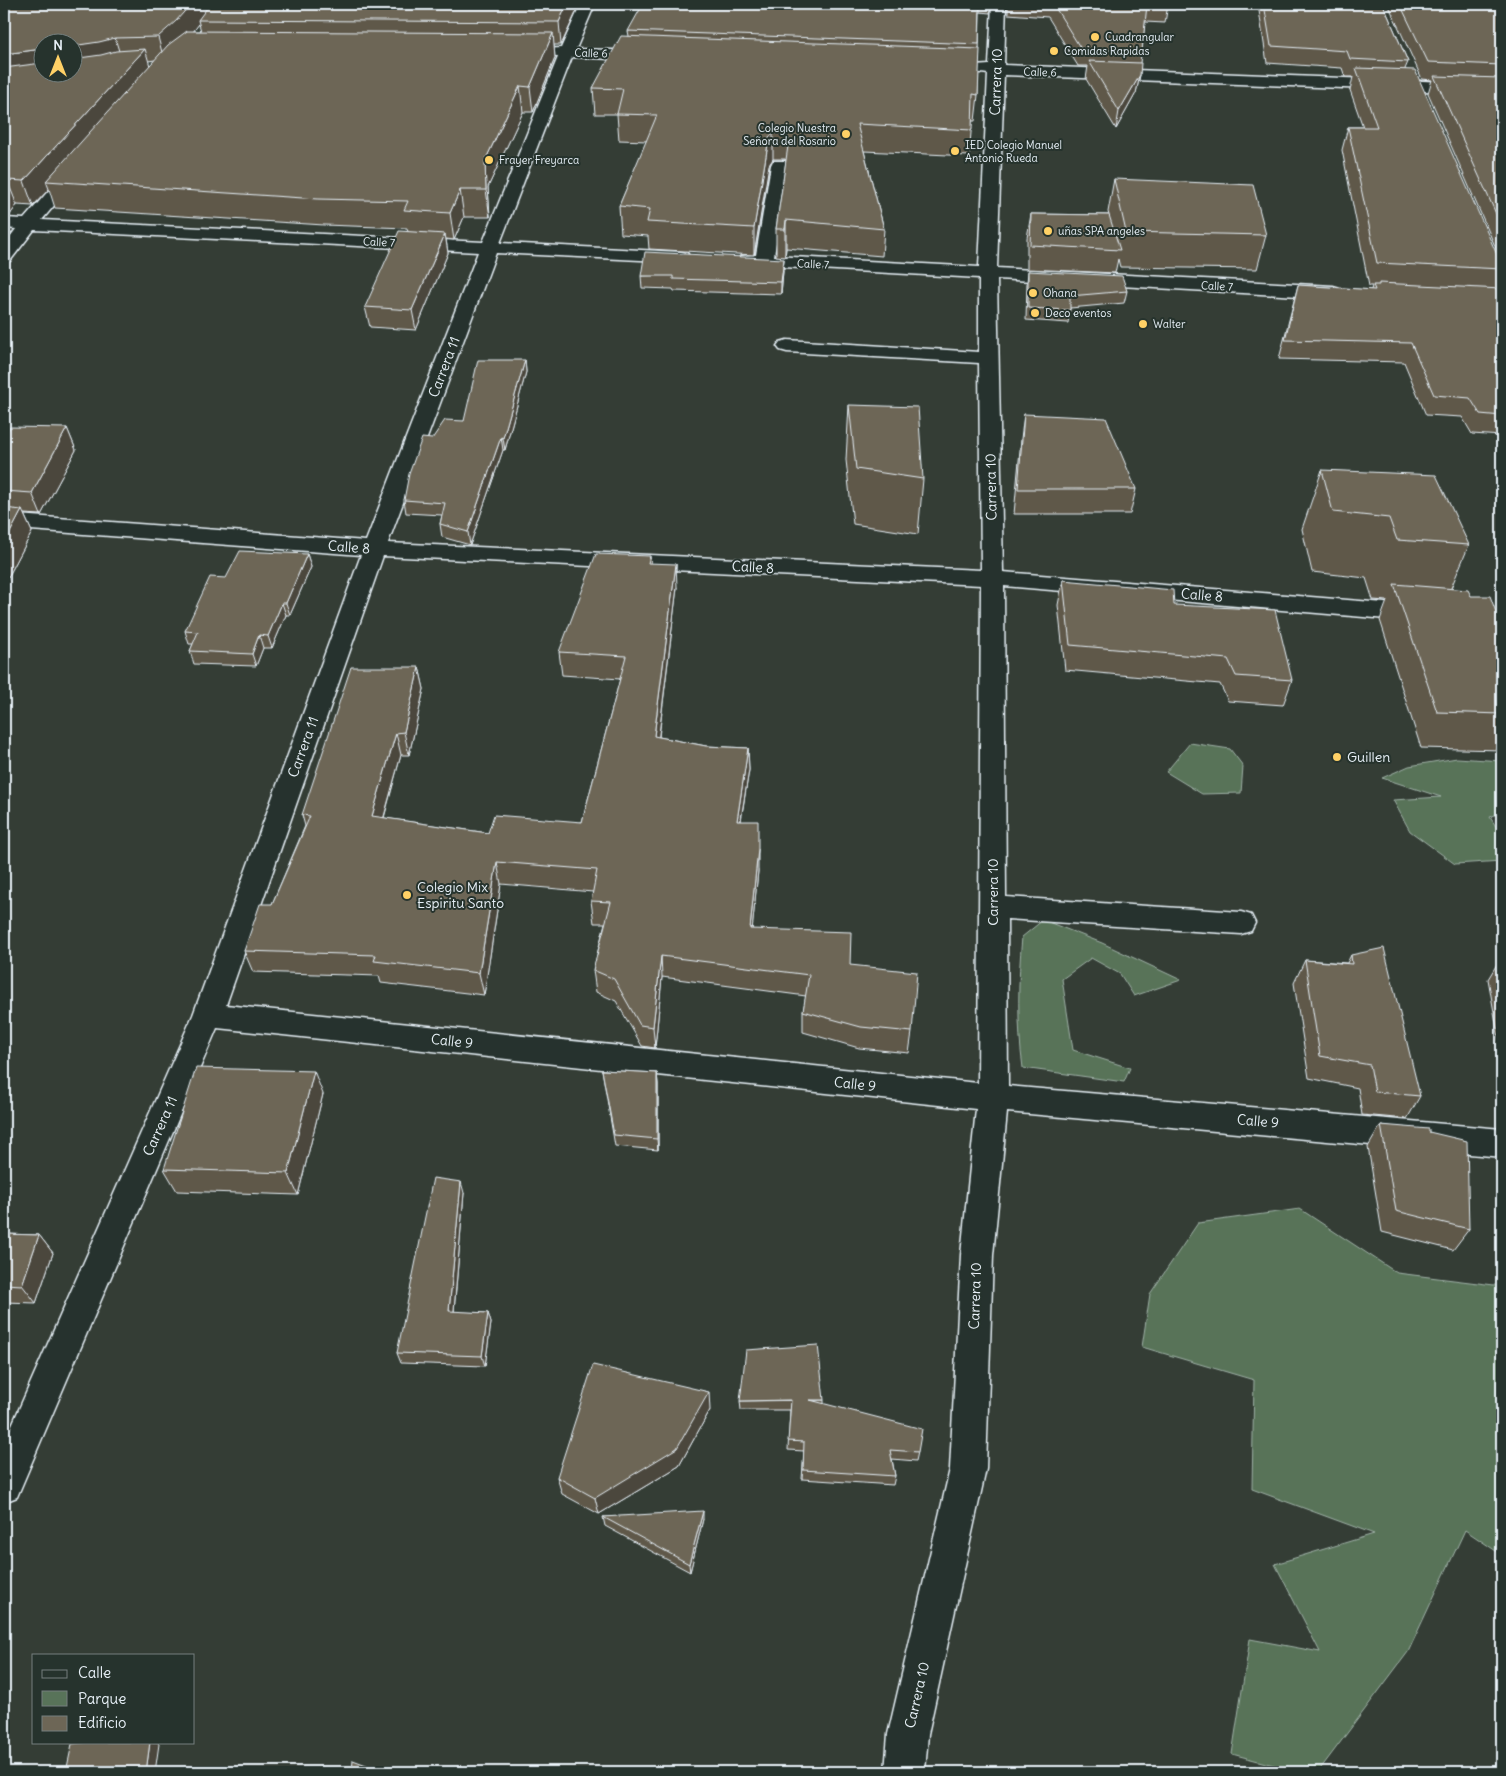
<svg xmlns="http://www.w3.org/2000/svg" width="1506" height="1776" font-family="Delius,sans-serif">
	<rect width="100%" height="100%" fill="#343d35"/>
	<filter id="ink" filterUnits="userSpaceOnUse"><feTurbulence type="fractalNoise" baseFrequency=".02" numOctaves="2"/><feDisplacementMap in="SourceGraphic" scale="10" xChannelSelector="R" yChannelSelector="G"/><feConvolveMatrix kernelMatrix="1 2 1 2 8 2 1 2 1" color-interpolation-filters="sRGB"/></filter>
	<g filter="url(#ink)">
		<!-- green -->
		<path fill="#587359" stroke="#a0b2a8" d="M1190,743L1230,749L1243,766L1241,793L1202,794L1166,772Z
			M1457,758L1502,761V812L1490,817L1502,836V861L1455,864L1410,831L1393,800L1441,797L1382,778L1409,766Z
			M1043,920L1102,943L1181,980L1134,996L1120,974L1091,958L1062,979L1073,1050L1130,1068L1124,1082L1023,1068C1017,1025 1018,980 1022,937Z
			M1300,1209L1397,1273L1502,1286V1555L1465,1530L1408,1652L1318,1772H1300L1232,1754L1250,1639L1320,1652L1275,1564L1374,1534L1252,1489L1254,1380L1142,1347L1150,1294L1198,1223Z"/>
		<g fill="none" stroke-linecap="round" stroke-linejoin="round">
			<defs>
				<path id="minor" d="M581,4H595L576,49L649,51L654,53L657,56L654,59L649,61L572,57L500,243L681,252L687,253L690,257L687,261L681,262L496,253L388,543L981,570L979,363L787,352L780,350L777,346L780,342L787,340L979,352V278L747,265L741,264L738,260L741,256L756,255L771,165L773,161H785L787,165L774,256L979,267L988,74L974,72L971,69L974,66L989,65L992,4H1006L1004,65L1502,84V94L1004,75L997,268L1333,286L1340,288L1342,292L1340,296L1333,298L997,279L1003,572L1422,606L1430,609L1434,614L1430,619L1422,622L1004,586L1006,897L1241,912L1251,915L1255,923L1251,931L1241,934L1007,919L1008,1086L1502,1129V1157L1007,1112L993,1255L986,1469L928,1734L925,1772H885L888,1734L950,1469L961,1255L976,1109L217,1028L17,1497L4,1502V1443L193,1015L361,555L4,528V514L366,541L478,252L34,230L10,261L4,262V245L16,229L4,228V218L24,219L70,166H82L84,170L42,220L483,242L558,57L544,55L542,52L544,49L561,48ZM383,556L981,585L978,1083L226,1005Z"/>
			</defs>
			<!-- minor casing -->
			<use href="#minor" stroke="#e8f1f8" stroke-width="3"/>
			<!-- minor -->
			<use href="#minor" fill="#26332d" fill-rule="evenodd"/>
		</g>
		<!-- wall -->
		<path fill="#5e584a" stroke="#e8f1f8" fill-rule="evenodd" d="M4,4H580L561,45H554L555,58L533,112H523L488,187L490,217H464L454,240L446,239L448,253L416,330L370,327L365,307L408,232L407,228L324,225L55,208L49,189L33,206L17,205L9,216L4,217ZM199,24L201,31H193ZM155,60L150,66L148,61Z
			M873,4H992L990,13L980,12L978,95L975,121H972L969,156L864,151L884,229L882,256L786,248L785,257L776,256V229L786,161L785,159H773L769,165L754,255L649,249L648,236L621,234L619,206L647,141L619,140L617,114H595L593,88L629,36L628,31L873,6Z
			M1008,4H1168L1165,23L1145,22L1140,63V75L1136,93L1116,129L1086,79L1088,66H1078L1048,17L1008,14Z
			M1258,4H1383L1408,62L1405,69L1502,266V283L1500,289H1502V436L1472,434L1462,417L1426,415L1404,362L1279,359L1298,285L1371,290L1372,286H1369L1342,150L1348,127H1363L1350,90L1353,77H1345L1342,68L1267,63Z
			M1388,4H1502V262L1428,93L1432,80L1422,79Z
			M1114,179L1266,235L1257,269L1120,267L1118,259L1115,273L1027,269V238L1031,214L1109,215L1108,212Z
			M783,271L781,294L674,291L673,289L642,288L641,276Z
			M1028,271L1127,291L1124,303L1070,308L1068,323L1026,320L1027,283Z
			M525,360L526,372L505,450H503L470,545L442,537L440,524L442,515L406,513L404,500L432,439L464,421Z
			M849,405L923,479L918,534L853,524L846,460Z
			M1024,414L1136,489L1130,514H1014L1021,439Z
			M67,428L76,450L41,515L24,514L32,532L4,585V438Z
			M1322,470L1469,545L1451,588L1471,596L1502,628V750L1421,748L1380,620L1387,601L1373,600L1366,578L1312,572L1302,529Z
			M307,554L311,567L290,615H286L272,648H263L256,666L194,664L190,651L193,644H189L185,631L226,578Z
			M650,556L651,563L677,587L659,737L706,746L748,748L749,770L741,821L758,871L752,929L850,965L912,1032L909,1053L859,1048L803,1032V1011L806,996L662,977L655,1048L642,1046L616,1001L596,992L593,970L605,923H594L591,901L593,892L501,884L484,995L381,983L379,976L253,972L244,951L272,904L305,826L302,815L419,667L424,689L409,755H401L384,818L488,833L582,822L620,679L562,675L559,652Z
			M1063,580L1174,605L1292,680L1283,705L1228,701L1220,684L1065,670L1058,605Z
			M1351,955L1420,1096L1407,1119L1362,1115L1358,1088L1309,1078L1294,983L1305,960L1347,963Z
			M1502,956V1056L1488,979Z
			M602,1070L657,1073L658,1084V1150L615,1146Z
			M323,1094L298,1195L177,1191L164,1169Z
			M1381,1125L1429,1132L1469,1229L1453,1250L1382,1232L1368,1147Z
			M464,1193L454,1312L488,1313L491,1323L485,1366L401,1363L397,1353Z
			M4,1234L39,1235L53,1253L36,1303L4,1302Z
			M824,1400V1404L918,1452L916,1461L892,1459L895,1476L893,1485L802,1479L804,1451L788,1450L790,1410H741L740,1401Z
			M710,1410L679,1466L599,1514L562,1494L557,1477Z
			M603,1517L703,1519L690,1572L605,1526Z"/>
		<!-- shaded-wall -->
		<path fill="#4c473c" stroke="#e8f1f8" d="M191,4H215L198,20L199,24L183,45L164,60L158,37Z
			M567,4H580L561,45L559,22Z
			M553,33L555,58L533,112L530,87Z
			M115,38L122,61L72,70V46Z
			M42,49V72L4,79V54Z
			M145,49L152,73L46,181L49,189L33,206L24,181Z
			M1140,75L1136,93L1116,129L1119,111Z
			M520,86L523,112L488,187L490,217L486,190L485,161Z
			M773,133V159L769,165L754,255V228L769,138Z
			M7,180L17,205L9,216L4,203V185Z
			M460,190L464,217L454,240L450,213Z
			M786,220V248L785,257V229Z
			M445,234L448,253L416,330L412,310Z
			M784,259L783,271L781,294V282Z
			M525,360L526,372L505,450L503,438Z
			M67,428L76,450L41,515L32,493Z
			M501,437L503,450L470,545L468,532Z
			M22,510L32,532L4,585V544Z
			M307,554L311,567L290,615L286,603Z
			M676,564L677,587L656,759L654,736Z
			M282,603L286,615L272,648L268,636Z
			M259,635L263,648L256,666L252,654Z
			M419,667L424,689L409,755L404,732Z
			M396,733L401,755L378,838L372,816Z
			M748,748L749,770L737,843V821Z
			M758,849V871L750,951V929Z
			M497,862L501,884L484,995L479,973Z
			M661,956L662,977L655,1048L653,1027Z
			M314,1071L323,1094L298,1195L288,1173Z
			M657,1073L658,1084V1150L657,1139Z
			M461,1182L464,1193L453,1322L449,1311Z
			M39,1235L53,1253L36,1303L22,1285Z
			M488,1313L491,1323L485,1366L482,1356Z
			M709,1392L710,1410L679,1466L599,1514L595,1498Z
			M703,1511V1519L690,1572L689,1564Z
			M150,1742H157L159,1744L155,1772H146Z"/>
		<!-- building -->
		<path fill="#6d6656" stroke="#e8f1f8" d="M4,4H191L176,21L158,37L115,38L99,42L72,46V42H42V49L4,54Z
			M210,4H567L559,22L198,20Z
			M643,4H766L875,6V4H980L979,44L628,31Z
			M1053,4H1168V7L1147,5L1142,51L1081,49Z
			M1264,4H1383L1408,62L1350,59L1347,51L1271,46Z
			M1400,4H1502V65L1428,62Z
			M187,31L553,33L530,87L520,86L485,161L486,190H460L450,213L404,210L408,201L318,199L46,181L168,45Z
			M621,36L980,49L978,95L973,94L972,130L857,124L884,229L786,220L785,229H776L789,139L785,133H773L769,138L754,228L647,222L650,209L619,206L657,115L617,114L623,89L593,88Z
			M145,49L24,181L7,180L4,185V68L42,63V72H72V59L101,55L116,51Z
			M1089,61L1141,63L1140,75L1119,111Z
			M1356,68L1415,70L1502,266V269L1377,263L1348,127H1377Z
			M1434,76L1502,78V227Z
			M1114,179L1253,185L1266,235L1126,232Z
			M1031,214L1109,215L1120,250L1030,245Z
			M399,231L445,234L412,310L365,307Z
			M645,252L784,259L781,282L673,279V276H641Z
			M1028,271L1122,276L1127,291L1070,296V310L1028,308Z
			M1379,283L1502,289V416L1480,414L1470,398L1434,395L1411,343L1285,340L1298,285L1375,290L1373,285H1379Z
			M478,360H525L503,438L501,437L468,532L440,524L445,503L404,500L409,474L422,438L432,439L445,420L464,421Z
			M849,405L918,407L923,479L856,469Z
			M1024,414L1106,418L1136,489H1018Z
			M10,427L67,428L32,493L4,491V438Z
			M1322,470L1436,475L1469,545L1397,540L1389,518L1333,512Z
			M4,508L22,510L4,544Z
			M240,551L307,554L286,603H282L268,636L259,635L252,654L190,651L198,632L185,631L203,592L210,577L226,578Z
			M596,554L650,556L648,563L676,564L654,736L706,746L748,748L737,821H758V849L750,929L851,932L850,965L917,972L912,1032L861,1027L803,1011L809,975L661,956L653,1027L640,1025L614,979L593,970L611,902L591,901L597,870L497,862L479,973L374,961L376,955L244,951L260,904H272L310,816L302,815L351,667H419L404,732L396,733L372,816L488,833L494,815L582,822L626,656L559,652Z
			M1063,580L1173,590L1174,605L1275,610L1292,680L1236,676L1228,659L1070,645Z
			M1394,584L1468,590L1471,596H1490L1502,628V714L1437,712Z
			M1384,948L1420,1096L1375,1092L1370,1065L1320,1056L1305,960L1352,964L1351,955Z
			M196,1068L314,1071L288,1173L164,1169Z
			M602,1070L657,1073V1139L614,1135Z
			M1381,1125L1429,1129V1132L1467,1141L1469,1229L1396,1211Z
			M433,1178L461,1182L449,1311L488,1313L482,1356L397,1353Z
			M4,1234L39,1235L22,1285L4,1284Z
			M818,1345L824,1400H810L922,1429L918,1452L890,1450L895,1476L803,1470L804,1442L788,1441L791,1400L740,1401L746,1350Z
			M593,1365L709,1392L677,1448L595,1498L557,1477Z
			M703,1511L689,1564L603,1517Z
			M91,1742H150L146,1772H66L72,1744Z
			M353,1760L385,1772H352Z"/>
	</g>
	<!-- markers -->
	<g fill="#ffd166" stroke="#26332d" stroke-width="2">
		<circle cx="1095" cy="37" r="5"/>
		<circle cx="1054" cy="51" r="5"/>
		<circle cx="846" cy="134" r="5"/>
		<circle cx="955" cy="151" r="5"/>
		<circle cx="489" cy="160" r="5"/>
		<circle cx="1048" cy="231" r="5"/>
		<circle cx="1033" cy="293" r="5"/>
		<circle cx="1035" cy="313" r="5"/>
		<circle cx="1143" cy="324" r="5"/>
		<circle cx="1337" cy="757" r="5"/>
		<circle cx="407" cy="895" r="5"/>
	</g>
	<g text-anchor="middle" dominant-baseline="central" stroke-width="4" stroke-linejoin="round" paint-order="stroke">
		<!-- far-poi labels -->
		<g font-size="11" fill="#e8f1f8" stroke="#26332d" text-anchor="start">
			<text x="1105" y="37">Cuadrangular</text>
			<text x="1064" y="51">Comidas Rapidas</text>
			<text x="836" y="128" text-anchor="end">Colegio Nuestra<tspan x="836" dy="13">Señora del Rosario</tspan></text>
			<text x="965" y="145">IED Colegio Manuel<tspan x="965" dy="13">Antonio Rueda</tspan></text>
			<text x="499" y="160">Frayer Freyarca</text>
			<text x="1058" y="231">uñas SPA angeles</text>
			<text x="1043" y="293">Ohana</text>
			<text x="1045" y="313">Deco eventos</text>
			<text x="1153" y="324">Walter</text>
		</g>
		<!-- far-street labels -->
		<g font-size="11" fill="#e8f1f8" stroke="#26332d">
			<text transform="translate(591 53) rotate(2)">Calle 6</text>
			<text transform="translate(1040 72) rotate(2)">Calle 6</text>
			<text transform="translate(379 242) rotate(3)">Calle 7</text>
			<text transform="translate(813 264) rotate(3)">Calle 7</text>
			<text transform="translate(1217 286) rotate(3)">Calle 7</text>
		</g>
		<!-- street labels -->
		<g font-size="14" fill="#e8f1f8" stroke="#26332d">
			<text transform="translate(996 82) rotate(-88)">Carrera 10</text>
			<text transform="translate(444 367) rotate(-69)">Carrera 11</text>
			<text transform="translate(991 487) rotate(-91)">Carrera 10</text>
			<text transform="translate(349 547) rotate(4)">Calle 8</text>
			<text transform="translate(753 567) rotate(3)">Calle 8</text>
			<text transform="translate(1202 595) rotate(5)">Calle 8</text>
			<text transform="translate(303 747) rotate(-70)">Carrera 11</text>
			<text transform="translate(993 892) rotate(-90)">Carrera 10</text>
			<text transform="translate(452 1041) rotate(6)">Calle 9</text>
			<text transform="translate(855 1084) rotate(6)">Calle 9</text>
			<text transform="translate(1258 1121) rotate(5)">Calle 9</text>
			<text transform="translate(160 1126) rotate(-66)">Carrera 11</text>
			<text transform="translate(975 1296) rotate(-88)">Carrera 10</text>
			<text transform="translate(917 1695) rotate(-77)">Carrera 10</text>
		</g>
		<!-- poi labels -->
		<g font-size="14" fill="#e8f1f8" stroke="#26332d" text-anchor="start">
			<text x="1347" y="757">Guillen</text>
			<text x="417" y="887">Colegio Mix<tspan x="417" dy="16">Espiritu Santo</tspan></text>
		</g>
	</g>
	<!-- margin -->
	<rect width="1506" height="1776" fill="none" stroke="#26332d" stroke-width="20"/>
	<rect x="10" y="10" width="1486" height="1756" fill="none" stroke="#e8f1f8" stroke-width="2" filter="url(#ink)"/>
	<!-- legend -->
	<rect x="32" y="1654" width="162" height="90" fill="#26332d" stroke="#747f7e"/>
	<rect x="42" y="1670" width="25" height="8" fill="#26332d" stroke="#747f7e"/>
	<text x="78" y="1678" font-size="15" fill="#e8f1f8">Calle</text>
	<rect x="42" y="1691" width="25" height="15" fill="#587359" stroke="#747f7e"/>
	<text x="78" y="1704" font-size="15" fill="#e8f1f8">Parque</text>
	<rect x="42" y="1716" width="25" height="15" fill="#6d6656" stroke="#747f7e"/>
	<text x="78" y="1728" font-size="15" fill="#e8f1f8">Edificio</text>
	<!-- north arrow -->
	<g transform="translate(58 58)"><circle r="24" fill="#26332d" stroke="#747f7e"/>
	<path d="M0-4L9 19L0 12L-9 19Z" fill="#ffd166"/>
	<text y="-8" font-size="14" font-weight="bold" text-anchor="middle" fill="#e8f1f8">N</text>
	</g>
</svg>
